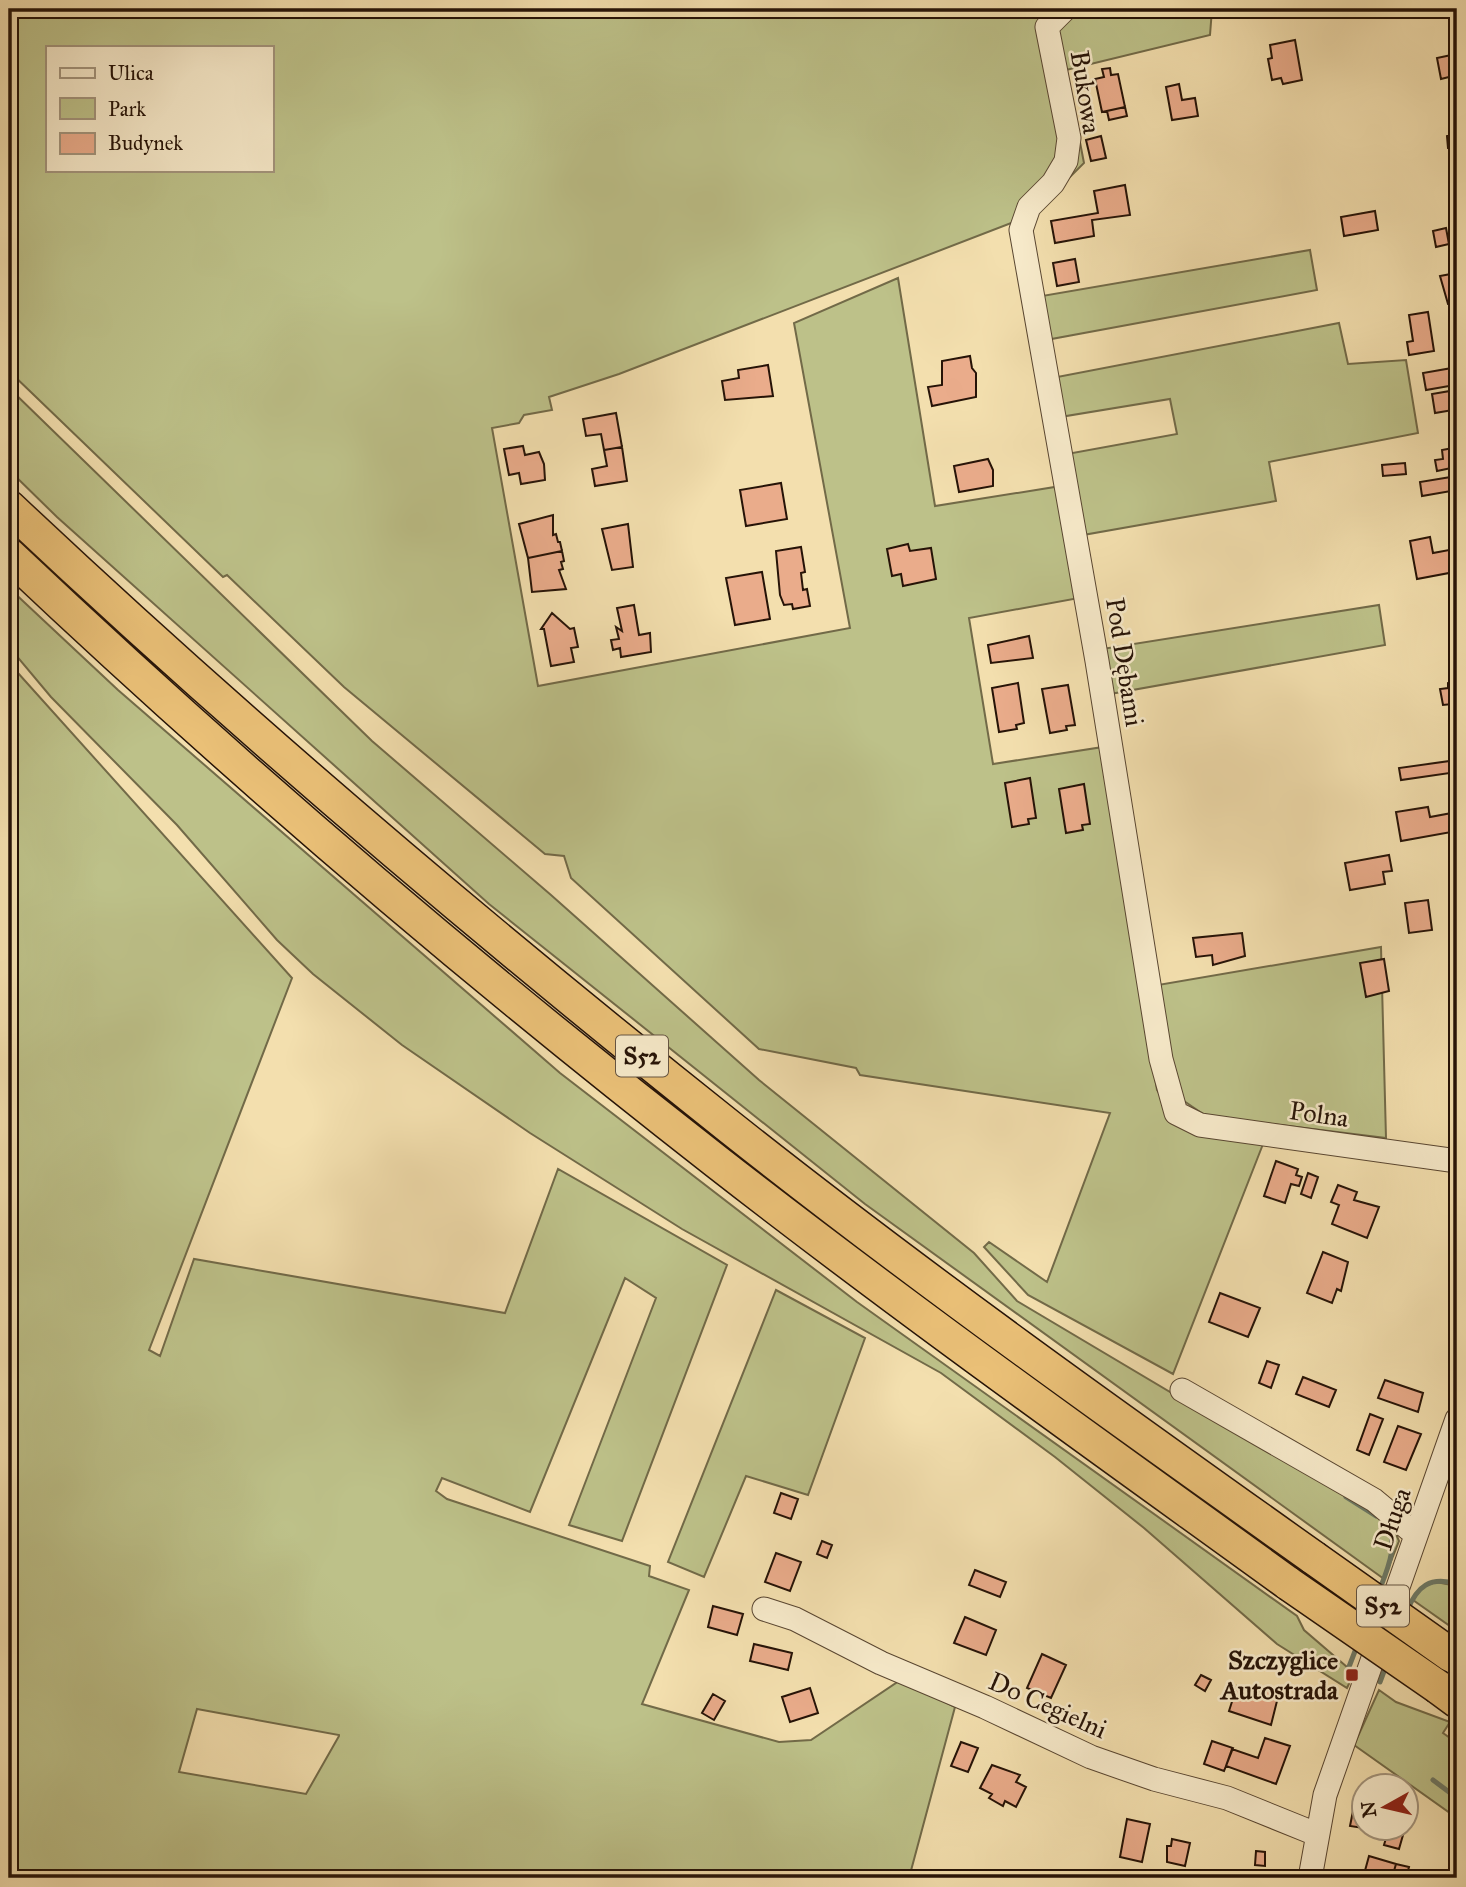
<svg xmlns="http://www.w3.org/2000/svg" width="1466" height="1887" font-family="'IM FELL Great Primer',serif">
	<rect width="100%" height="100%" fill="#f3dfae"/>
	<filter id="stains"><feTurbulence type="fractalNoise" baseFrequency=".00286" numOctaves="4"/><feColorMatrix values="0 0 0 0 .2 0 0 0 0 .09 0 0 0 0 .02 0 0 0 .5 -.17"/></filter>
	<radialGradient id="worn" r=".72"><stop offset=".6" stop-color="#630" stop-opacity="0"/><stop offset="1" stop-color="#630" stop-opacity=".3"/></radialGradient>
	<!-- green -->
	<path fill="#bdc189" stroke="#726a48" stroke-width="2" fill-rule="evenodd" d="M9,9H1212L1210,35L1066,70L1084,163L1032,215L619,374L549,397L552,410L524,415L519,423L492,428L538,686L850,628L794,323L898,278L935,506L1061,486L1079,598L969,618L993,764L1103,747L1157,1090L1171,1112L1265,1139L1173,1374L1028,1295L984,1247L989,1242L1047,1282L1110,1113L860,1075L856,1068L759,1049L571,878L564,856L545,854L344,687L227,575L223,577L9,371ZM47,47H271V170H47Z
		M1310,250L1317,290L1046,340L1042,296Z
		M1339,323L1348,364L1406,360L1418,433L1269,462L1276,501L1083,535L1067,454L1177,434L1170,399L1060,417L1052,378Z
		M9,388L372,741L551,895L759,1080L974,1253L1017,1301L1392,1524L1399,1541L1384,1579L865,1204L489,904L57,517L9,470Z
		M9,588L118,690L560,1073L857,1302L1297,1616L1304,1630L1354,1673L1347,1688L1277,1644L1144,1528L1055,1457L941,1373L682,1229L530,1133L402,1045L313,974L277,940L177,825L51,697L9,647Z
		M1379,605L1385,645L1110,694L1102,649Z
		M9,663L292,978L149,1350L160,1356L194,1259L505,1313L558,1169L727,1265L622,1541L569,1525L656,1298L625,1278L530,1512L442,1478L436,1491L447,1499L650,1566L649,1576L689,1590L642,1704L779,1742L811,1740L902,1679L955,1707L909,1878H9ZM197,1709L339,1735V1736L306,1794L179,1772Z
		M1381,947L1386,1138L1206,1116L1184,1101L1171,1055L1158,985Z
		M776,1290L865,1338L808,1495L746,1476L704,1577L668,1562Z
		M1436,1582L1457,1586V1631L1413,1600L1422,1587Z
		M1379,1690L1396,1702L1450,1722L1443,1733L1457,1743V1818L1354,1745Z"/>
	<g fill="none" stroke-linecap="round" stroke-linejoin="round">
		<!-- stream -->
		<path stroke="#6d7966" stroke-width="5" d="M1346,1497L1376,1516
			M1379,1591C1387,1571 1401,1541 1384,1521
			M1407,1611C1417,1586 1430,1576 1457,1584
			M1347,1672L1357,1646
			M1380,1682L1386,1666
			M1433,1780L1457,1798"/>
	</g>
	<!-- building -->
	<path fill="#eaac8b" stroke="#261307" stroke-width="2" d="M1295,40L1302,80L1283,84L1281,78L1272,80L1268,59L1272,58L1270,45Z
		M1456,54L1457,75L1441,79L1437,58Z
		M1110,68L1111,75L1118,74L1125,107L1102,112L1095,79L1104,77L1102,69Z
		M1179,84L1182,100L1195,98L1198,116L1172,120L1166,87Z
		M1125,107L1127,116L1109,120L1107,111Z
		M1457,114V147L1448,148L1447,136L1454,135L1452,115Z
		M1101,136L1106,158L1091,161L1086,140Z
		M1125,185L1130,215L1092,220L1094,236L1055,243L1051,221L1098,213L1094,191Z
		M1375,211L1378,230L1344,236L1341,217Z
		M1446,228L1449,244L1436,247L1433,231Z
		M1075,259L1079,282L1057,286L1053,263Z
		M1456,273L1457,303L1448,304L1440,276Z
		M1428,312L1434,351L1409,355L1407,342L1413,341L1409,315Z
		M970,356L972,368L976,373V397L932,406L928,387L942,385V361Z
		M768,365L773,396L725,400L722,381L739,378L738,370Z
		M1452,368L1455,385L1426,390L1423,373Z
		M1450,391L1453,410L1435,413L1432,394Z
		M616,413L622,447L604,450L601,434L586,436L583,419Z
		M523,446L525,455L539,452L544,464L545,480L521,484L519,473L509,475L504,449Z
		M622,447L627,481L595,486L592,469L607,466L604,450Z
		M1453,448L1456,467L1437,471L1435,460L1443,459L1442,450Z
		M988,459L993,470V486L959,492L954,466Z
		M1405,463L1406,474L1383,476L1382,465Z
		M1457,476V490L1422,496L1420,482Z
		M781,483L787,519L746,526L740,490Z
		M553,515V535L556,534L558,542H560L562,551L528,558L519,524Z
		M628,524L633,567L612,570L602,529Z
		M1430,537L1433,553L1449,550L1455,556L1457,564L1454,572L1417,579L1410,541Z
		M908,544L910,551L931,548L936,579L903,586L901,574L892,576L887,549Z
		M801,547L805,572L801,573L803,590L807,589L810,606L793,609L792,604L784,605L780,595L776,551Z
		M562,551L564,561L561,562L563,569L559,570L566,589L532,592L528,558Z
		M762,572L770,619L735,625L726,578Z
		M634,605L639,635L650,633L651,652L621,657L620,648L613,650L611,640L619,639L616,627L622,631L617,608Z
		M552,613L570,629L574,628L578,647L571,648L574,662L551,666L544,629H541Z
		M1029,636L1033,658L991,663L988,645Z
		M1457,681V709L1453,710L1452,704L1443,705L1440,689L1448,688V683Z
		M1018,683L1024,723L1016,725L1017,729L999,732L992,688Z
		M1068,685L1075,725L1066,726L1067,730L1050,733L1042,689Z
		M1457,760V772L1401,780L1399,768Z
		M1030,778L1036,818L1028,819L1029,824L1012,827L1005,783Z
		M1084,784L1090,824L1082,825L1083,830L1066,833L1059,789Z
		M1428,807L1430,817L1457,812V831L1401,841L1396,812Z
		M1389,855L1392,871L1383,872L1385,884L1350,890L1345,863Z
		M1428,900L1432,930L1409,933L1405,903Z
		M1242,933L1245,956L1213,965L1212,955L1196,957L1193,938Z
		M1384,959L1389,991L1366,997L1360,963Z
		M1454,1039H1457V1090L1452,1089Z
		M1276,1161L1298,1169L1296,1175L1302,1177L1299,1186L1291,1184L1285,1203L1264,1196Z
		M1308,1173L1318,1177L1311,1198L1301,1194Z
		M1338,1185L1357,1192L1354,1200L1379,1207L1367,1238L1332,1224L1339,1205L1331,1202Z
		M1323,1252L1348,1262L1341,1291L1337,1289L1332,1303L1307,1293Z
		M1220,1293L1260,1308L1248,1337L1209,1322Z
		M1267,1361L1279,1365L1271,1388L1259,1383Z
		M1303,1377L1336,1390L1329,1407L1296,1394Z
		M1385,1380L1423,1393L1418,1412L1378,1398Z
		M1370,1414L1383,1419L1369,1455L1357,1450Z
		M1398,1426L1421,1434L1406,1470L1384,1462Z
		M781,1493L798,1499L791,1519L774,1513Z
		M822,1541L832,1545L827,1558L817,1554Z
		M776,1553L801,1562L790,1591L765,1582Z
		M975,1570L1006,1582L1000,1597L969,1585Z
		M713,1606L743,1614L737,1635L708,1627Z
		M965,1617L996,1630L986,1655L954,1643Z
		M754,1644L792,1653L788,1670L750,1661Z
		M1042,1654L1066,1665L1051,1698L1027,1688Z
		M1201,1675L1211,1680L1205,1691L1195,1685Z
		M1237,1686L1259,1694L1262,1687L1279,1693L1271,1725L1229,1711Z
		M810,1688L818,1713L790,1722L782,1697Z
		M713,1694L725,1701L714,1720L702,1713Z
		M1265,1738L1290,1746L1276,1784L1226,1766L1232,1749L1258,1758Z
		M1212,1741L1233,1748L1224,1771L1204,1764Z
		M961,1742L978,1748L968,1772L951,1766Z
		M992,1765L1020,1775L1016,1782L1026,1787L1016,1807L1005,1801L1003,1806L989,1798L992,1794L980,1788Z
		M1356,1796L1364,1797V1828L1370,1829L1350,1826Z
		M1127,1819L1150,1824L1142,1862L1120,1857Z
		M1389,1828H1405L1399,1849L1384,1845Z
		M1172,1839L1190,1843L1185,1866L1167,1862V1846H1171Z
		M1256,1851L1265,1852V1866L1255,1865Z
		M1369,1856L1396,1864L1392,1878H1363Z
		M1396,1864L1409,1867L1406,1878H1392Z"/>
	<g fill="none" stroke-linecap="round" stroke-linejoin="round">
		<defs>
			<path id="minor" d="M1065,9L1047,27L1069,138L1066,161L1053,183L1029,207L1021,230L1097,661L1161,1059L1176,1113L1200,1125L1457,1161
				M1182,1390L1374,1500L1416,1535
				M764,1609L795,1619L881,1663L985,1707L1091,1757L1154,1779L1227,1798L1316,1834
				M1310,1878L1325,1795L1457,1419"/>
			<path id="highway" d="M9,507C240,725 482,930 731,1128C920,1278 1117,1418 1314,1558
				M9,555C235,769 472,971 717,1162C904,1308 1097,1445 1289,1584
				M1438,1687L1457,1701"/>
		</defs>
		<!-- minor casing -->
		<use href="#minor" stroke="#594631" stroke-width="25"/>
		<!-- highway casing -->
		<use href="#highway" stroke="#261307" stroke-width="36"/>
		<!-- minor -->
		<use href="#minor" stroke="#f7eaca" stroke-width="23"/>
		<!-- highway -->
		<use href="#highway" stroke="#eac077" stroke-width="33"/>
		<defs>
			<path id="highway-bridge" d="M1314,1558L1451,1655
				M1289,1584L1438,1687"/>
		</defs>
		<!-- highway-bridge casing -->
		<use href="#highway-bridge" stroke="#261307" stroke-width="36" stroke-linecap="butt"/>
		<!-- highway-bridge -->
		<use href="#highway-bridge" stroke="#eac077" stroke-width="33"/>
	</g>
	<!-- markers -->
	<rect fill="#8f2418" stroke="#f7eaca" stroke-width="2.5" x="1345" y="1668" width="14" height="14" rx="3.5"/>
	<g text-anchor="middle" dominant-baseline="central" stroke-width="5" stroke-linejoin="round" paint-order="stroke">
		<!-- shield labels -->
		<g fill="#f7eaca" stroke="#655442" stroke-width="2">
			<rect x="616" y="1035.5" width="52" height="41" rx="5"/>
			<rect x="1357" y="1585.5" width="52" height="41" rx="5"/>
		</g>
		<g font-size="24" font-weight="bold" fill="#261307">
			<text x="642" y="1056">S52</text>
			<text x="1383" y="1606">S52</text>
		</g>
		<!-- street labels -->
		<g font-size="26" fill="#261307" stroke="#f7eaca">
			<text transform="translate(1086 92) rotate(81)">Bukowa</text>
			<text transform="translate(1125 662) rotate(81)">Pod Dębami</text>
			<text transform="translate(1319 1114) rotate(8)">Polna</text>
			<text transform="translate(1392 1519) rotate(-71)">Długa</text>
			<text transform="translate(1048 1705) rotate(24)">Do Cegielni</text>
		</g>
		<!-- poi labels -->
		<g font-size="26" font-weight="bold" fill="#261307" stroke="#f7eaca" text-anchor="end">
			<text x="1338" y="1660">Szczyglice<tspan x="1338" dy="30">Autostrada</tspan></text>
		</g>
	</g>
	<!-- margin -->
	<rect width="1466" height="1887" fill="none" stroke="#f3dfae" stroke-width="35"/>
	<rect x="10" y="10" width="1445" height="1866" fill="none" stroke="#261307" stroke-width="3.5"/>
	<rect x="18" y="18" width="1431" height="1852" fill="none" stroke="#261307" stroke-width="2"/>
	<!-- legend -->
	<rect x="46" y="46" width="228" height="126" fill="#f7eaca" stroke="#a3947c" stroke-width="2"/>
	<rect x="60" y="68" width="35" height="10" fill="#f7eaca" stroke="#a3947c" stroke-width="2"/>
	<text x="108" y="80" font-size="21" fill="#261307">Ulica</text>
	<rect x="60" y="98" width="35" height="21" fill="#bdc189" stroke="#a3947c" stroke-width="2"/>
	<text x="108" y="116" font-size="21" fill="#261307">Park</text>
	<rect x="60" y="133" width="35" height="21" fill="#eaac8b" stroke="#a3947c" stroke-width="2"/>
	<text x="108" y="150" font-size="21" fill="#261307">Budynek</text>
	<!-- north arrow -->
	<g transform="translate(1385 1807) rotate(262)"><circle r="33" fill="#f7eaca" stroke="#a3947c" stroke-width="2"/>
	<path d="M0-5L12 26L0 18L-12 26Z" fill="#8f2418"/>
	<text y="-10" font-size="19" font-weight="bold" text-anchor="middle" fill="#261307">N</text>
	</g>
	<rect width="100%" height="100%" filter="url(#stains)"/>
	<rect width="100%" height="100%" fill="url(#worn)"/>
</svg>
